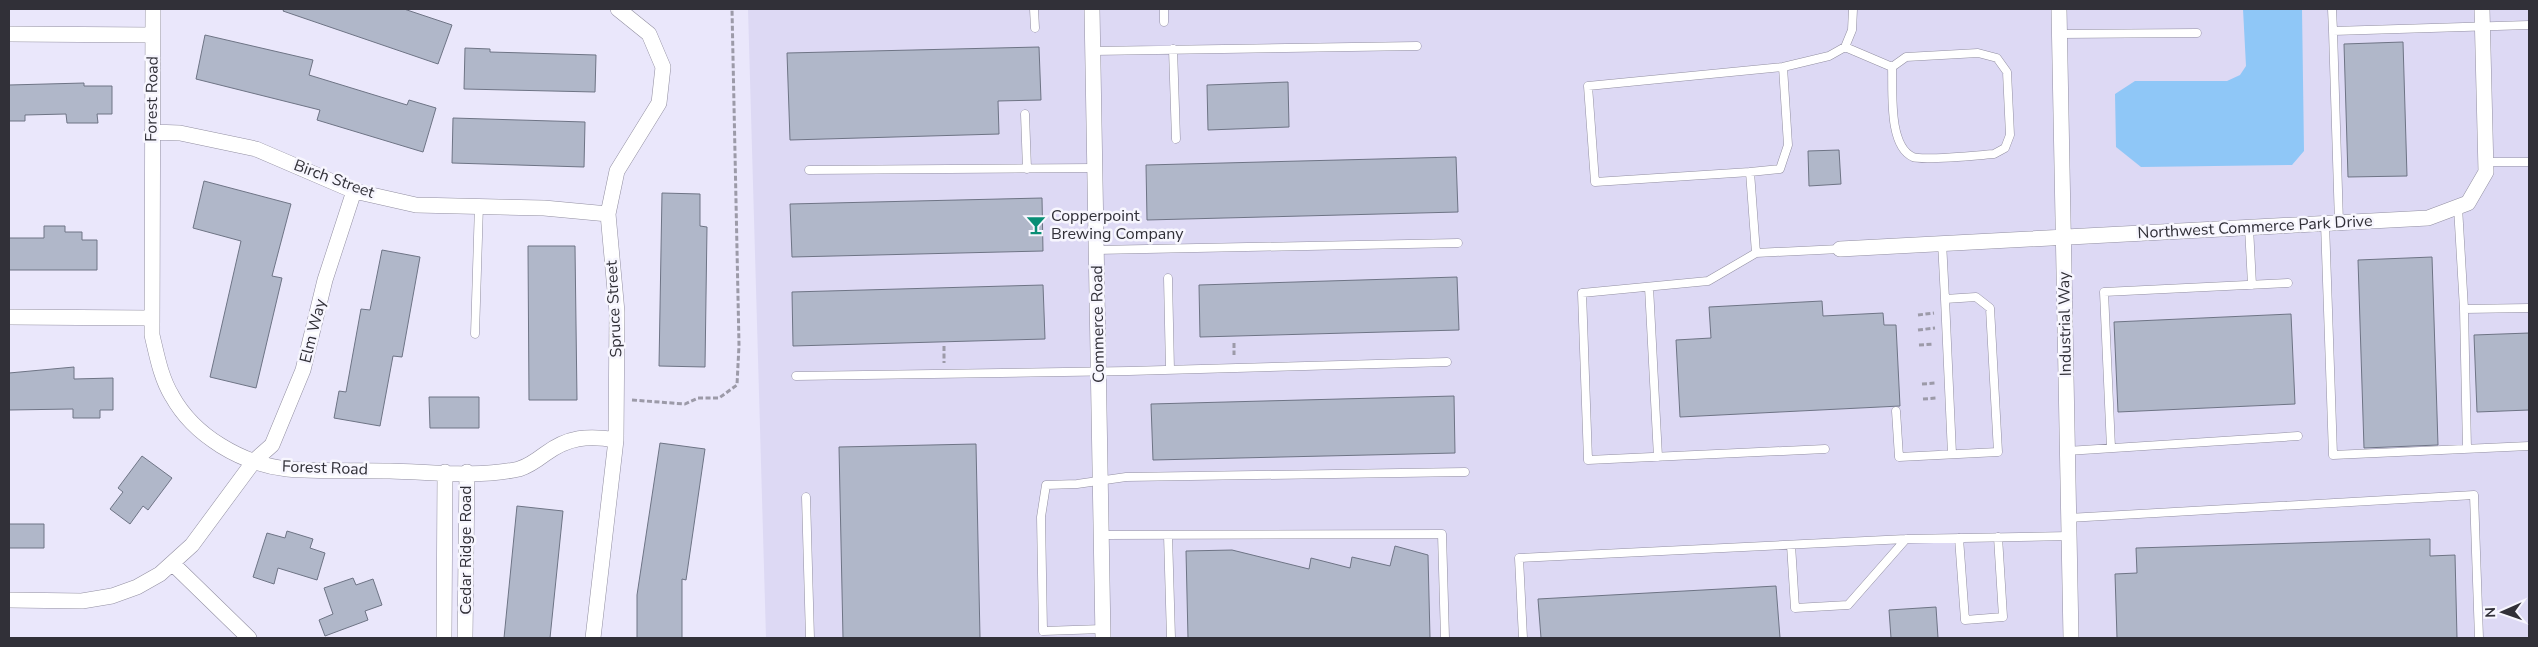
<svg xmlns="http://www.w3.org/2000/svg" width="2538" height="647" font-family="'Nunito Sans',sans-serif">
	<rect width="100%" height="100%" fill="#eae7fb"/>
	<!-- built -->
	<path fill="#ddd9f4" d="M748,9H2529V638H766Z"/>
	<!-- water -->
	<path fill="#8fc7f7" d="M2243,9H2302L2304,151L2292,165L2141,167L2116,147L2115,94L2135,81H2227L2240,75L2246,66Z"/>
	<!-- building -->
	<path fill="#b0b7c9" stroke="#6e7485" d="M284,9H404L452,25L438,64L283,11Z
		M205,35L313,60L309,75L407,105L409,100L436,108L423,152L317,120L320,110L196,79Z
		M2403,42L2407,176L2348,177L2344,44Z
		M1039,47L1041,100L998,101L999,134L790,140L787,53Z
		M465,48L490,49V52L596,55L595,92L464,89Z
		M1288,82L1289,127L1208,130L1207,85Z
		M84,83V86H112V114H97L98,123H67L66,114L25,115V121H9V85Z
		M453,118L585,122L584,167L452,163Z
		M1839,150L1841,184L1809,186L1808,151Z
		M1456,157L1458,212L1147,220L1146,165Z
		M204,181L291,204L272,276L282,278L256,388L210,377L241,241L193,228Z
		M662,193L700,194V226L707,227L705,367L659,366Z
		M1042,198L1043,251L792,257L790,204Z
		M44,226H65V232H82V240H97V270H9V238H44Z
		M528,246H575L577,400H529Z
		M382,250L420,257L402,357L393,356L380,426L334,418L339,391L346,392L361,309L370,310Z
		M2432,257L2438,445L2364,448L2358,260Z
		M1457,277L1459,330L1200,337L1199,285Z
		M1043,285L1045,339L793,346L792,292Z
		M1822,301L1823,316L1883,313L1884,325H1896L1900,406L1680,417L1676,340L1711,338L1709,307Z
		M2291,314L2295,404L2118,412L2114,322Z
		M2529,333V410L2477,412L2474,335Z
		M74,367V379L113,378V410H100V418H73V409L9,410V373Z
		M1454,396L1455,453L1153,460L1151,404Z
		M429,397H479V428H430Z
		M660,443L705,449L686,580L682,579V638H637V595Z
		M976,444L980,638H843L839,447Z
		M142,456L172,478L148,510L143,506L130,524L110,509L123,492L118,488Z
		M517,506L563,511L550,638H504Z
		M9,524H44V548H9Z
		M287,531L313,539L310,548L325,553L317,580L278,568L274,584L253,577L267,533L285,538Z
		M2430,539V556L2455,555L2457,638H2117L2115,574L2137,573L2136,548Z
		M1395,546L1428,555L1430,638H1188L1186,551L1232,550L1309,569L1311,558L1350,568L1352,557L1390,566Z
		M353,578L356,585L373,579L382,605L365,611L368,620L325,636L319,620L333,614L324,588Z
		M1776,586L1780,638H1541L1538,599Z
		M1936,607L1938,638H1891L1889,610Z"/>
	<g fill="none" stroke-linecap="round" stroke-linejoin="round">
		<defs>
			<path id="service" d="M1034,9L1035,28
				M1164,9V22
				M2332,9L2333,31
				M2059,34L2197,33
				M1845,47L1892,67
				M1173,49L1176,139
				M1093,51L1417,46
				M1978,53L1997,58L2007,72L2010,135L2005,148L1994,154C1980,155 1923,161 1913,157C1888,146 1893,91 1892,67L1906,57Z
				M1025,114L1027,169
				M2486,162H2529
				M809,170L1095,168
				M1750,172L1780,169L1788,145L1783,67
				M2458,207L2464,309L2529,308
				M2325,223L2333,455L2529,446
				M2339,223L2333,31L2529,25
				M2249,227L2252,285
				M1942,242L1945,299
				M1840,249L1756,253L1750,172L1595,182L1588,86L1783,67L1829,56L1845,47L1852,30L1853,9
				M1096,250L1458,243
				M1756,253L1708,281L1582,293L1588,460L1825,449
				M1168,278L1170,370
				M1649,287L1658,457
				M2464,309L2467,449
				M475,334L479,205
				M796,376L1129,371L1447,362
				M1896,411L1899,457L1998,452L1990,308L1976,297L1945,299L1952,454
				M2111,448L2104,292L2288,283
				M2067,451L2298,436
				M806,497L810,638
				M2068,518L2474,495L2479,638
				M1102,535L1442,534L1445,638
				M1168,535L1171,638
				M1959,538L1965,620L2003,617L1998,537
				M1791,545L1795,608L1848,605L1906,539
				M1103,629L1043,631L1041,517L1046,485L1077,484L1126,477L1465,472
				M1523,638L1519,558L1906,539L2069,536"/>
			<path id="minor" d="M153,9L152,335C157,356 161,378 172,396C194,436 242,464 287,469C321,472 356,470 390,471C431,472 478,478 519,469C529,466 537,460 545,454C568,437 588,435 616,440
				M1092,9L1103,638
				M2059,9L2071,638
				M9,34L153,35
				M152,132L180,133L256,149L354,191L416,205L544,208L608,214
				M1840,249L2428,218L2468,203L2486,172L2482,9
				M9,317L150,318
				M173,564L249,638
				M9,600L82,601L112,596L137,587L160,574L192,545L254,461L272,445L303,370L325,280L354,191
				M444,638L445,472
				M465,638L467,472
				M593,638L616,440L617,312L608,214L617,171L659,103L663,67L649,34L618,9"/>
		</defs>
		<!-- service casing -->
		<use href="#service" stroke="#928fa1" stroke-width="9"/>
		<!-- minor casing -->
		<use href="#minor" stroke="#928fa1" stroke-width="16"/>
		<!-- path -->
		<path stroke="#9c9aa8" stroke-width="3" stroke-dasharray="5 2.5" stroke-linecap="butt" d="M1918,315L1934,313
			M1918,330L1935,328
			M1234,343V355
			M1919,345L1934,344
			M944,346V363
			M1922,384L1936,383
			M1923,399L1937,398
			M632,400L685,404L698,398H719L737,385L739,345L732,9"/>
		<!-- service -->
		<use href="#service" stroke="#fff" stroke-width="8"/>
		<!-- minor -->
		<use href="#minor" stroke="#fff" stroke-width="15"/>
	</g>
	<!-- icons -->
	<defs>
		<symbol id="bar-bare" viewBox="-9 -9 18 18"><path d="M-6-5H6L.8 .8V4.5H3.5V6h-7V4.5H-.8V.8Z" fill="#098e75" stroke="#f7f6fe" stroke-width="2.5" paint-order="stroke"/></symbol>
	</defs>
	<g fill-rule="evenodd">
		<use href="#bar-bare" x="1022" y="211" width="28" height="28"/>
	</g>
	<g text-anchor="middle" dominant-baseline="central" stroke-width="5" stroke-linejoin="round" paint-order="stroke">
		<!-- street labels -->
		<g font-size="16" fill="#313038" stroke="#f7f6fe">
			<text transform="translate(152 99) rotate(-89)">Forest Road</text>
			<text transform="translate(334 179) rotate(20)">Birch Street</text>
			<text transform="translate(2255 227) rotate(-3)">Northwest Commerce Park Drive</text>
			<text transform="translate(614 309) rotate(-93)">Spruce Street</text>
			<text transform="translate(1098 324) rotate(-91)">Commerce Road</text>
			<text transform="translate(2065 324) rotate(-91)">Industrial Way</text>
			<text transform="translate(313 331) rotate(-76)">Elm Way</text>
			<text transform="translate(325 468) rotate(2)">Forest Road</text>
			<text transform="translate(466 550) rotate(-90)">Cedar Ridge Road</text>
		</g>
		<!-- poi labels -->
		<g font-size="16" fill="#313038" stroke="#f7f6fe" text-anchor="start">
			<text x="1051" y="216">Copperpoint<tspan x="1051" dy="18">Brewing Company</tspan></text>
		</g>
	</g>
	<!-- border -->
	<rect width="2538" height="647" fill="none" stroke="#313038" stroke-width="20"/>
	<!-- north arrow -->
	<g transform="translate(2503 612) rotate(268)" stroke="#f7f6fe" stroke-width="4" paint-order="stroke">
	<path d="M0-4L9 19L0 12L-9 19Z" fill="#313038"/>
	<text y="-8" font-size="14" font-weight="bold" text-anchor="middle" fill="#313038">N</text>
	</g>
</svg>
